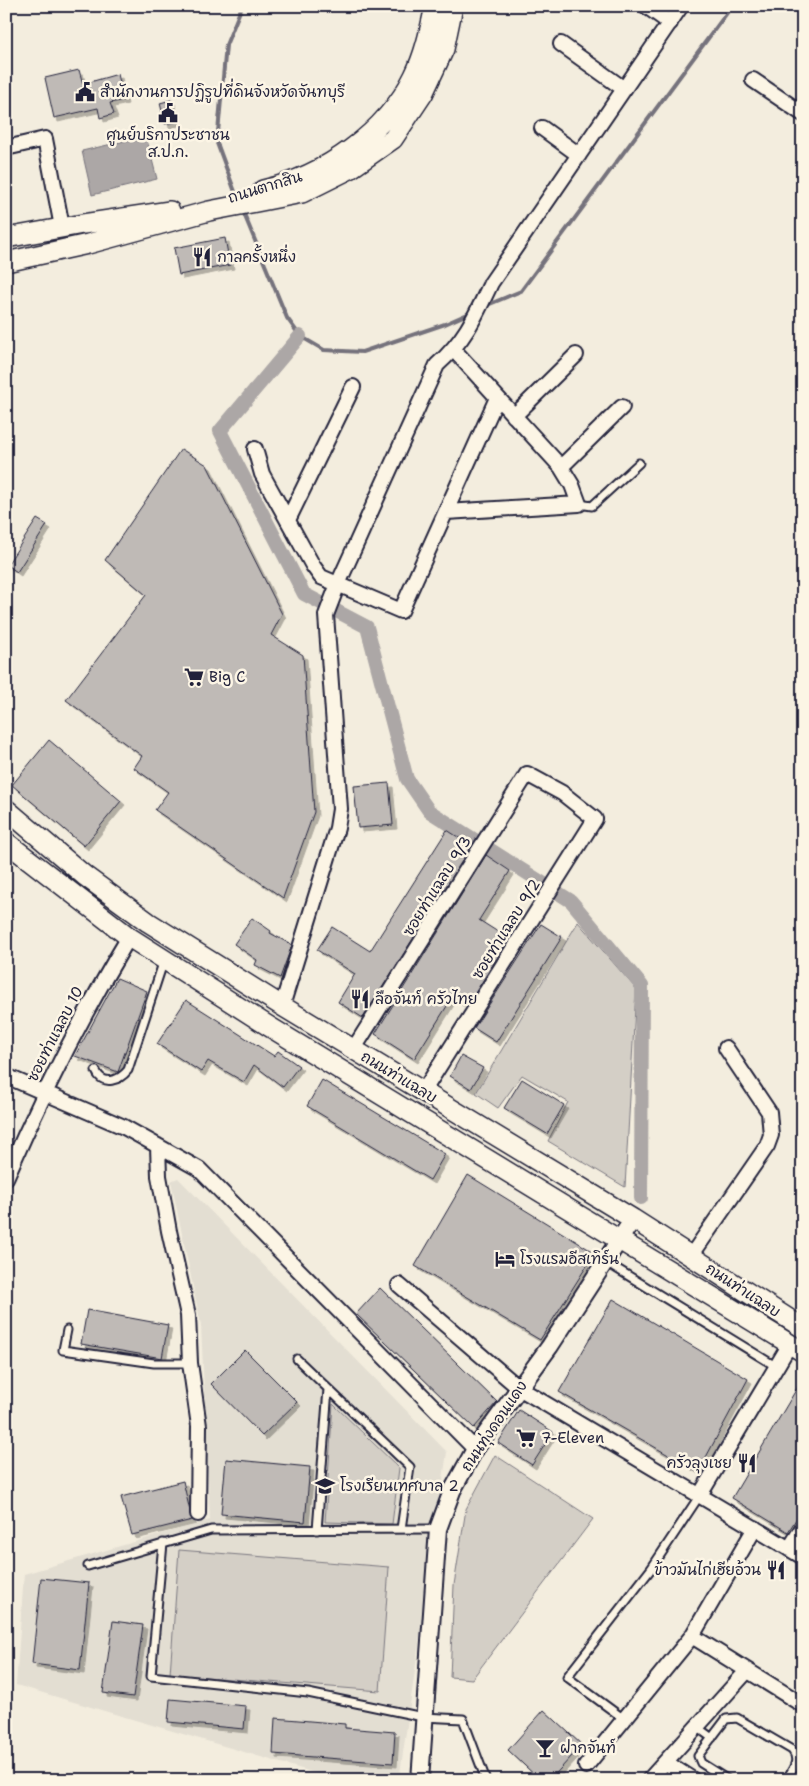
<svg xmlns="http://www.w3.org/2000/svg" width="809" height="1786" font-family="'Shantell Sans','Playpen Sans Thai',sans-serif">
	<defs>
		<filter id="shadow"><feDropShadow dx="4" dy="4" stdDeviation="0" flood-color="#0004"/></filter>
	</defs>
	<rect width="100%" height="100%" fill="#f3edde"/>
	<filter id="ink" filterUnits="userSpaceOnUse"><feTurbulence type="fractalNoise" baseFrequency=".02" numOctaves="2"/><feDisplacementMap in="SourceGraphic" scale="10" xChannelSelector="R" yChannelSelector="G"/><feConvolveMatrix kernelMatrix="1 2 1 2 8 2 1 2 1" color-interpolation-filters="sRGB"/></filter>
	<g filter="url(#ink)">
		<!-- built -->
		<path fill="#e3ded2" d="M178,1178L447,1452L399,1780H339L16,1685L24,1574L210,1520L201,1325L171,1181Z"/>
		<!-- green -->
		<path fill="#d4cfc6" stroke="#7b7880" d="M578,922L636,989L625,1187L548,1141L568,1102L522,1075L498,1108L476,1093Z
			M333,1404L399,1468L392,1524L325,1522Z
			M495,1455L593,1519L472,1679L450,1677L454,1585L466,1509Z
			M179,1550L389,1567L380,1691L170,1674Z"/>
		<!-- water -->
		<path fill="#aca7a6" stroke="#75727b" d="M146,136L157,179L92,195L82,151Z"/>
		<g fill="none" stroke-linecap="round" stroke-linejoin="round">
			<!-- stream -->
			<path stroke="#75727b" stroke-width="4" d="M238,200L217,143L226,45L242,6
				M242,209L287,318L300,336L324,350L362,352L445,324L472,312
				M485,306L521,291L732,6"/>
			<!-- canal -->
			<path stroke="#aca7a6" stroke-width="14" d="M300,336L220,431L304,594L367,627L407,779L429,811L571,901L642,986L641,1198"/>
		</g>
		<!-- building -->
		<path fill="#bfbab6" stroke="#22223b" filter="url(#shadow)" d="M79,70L83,84L118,74L124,100L110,103L114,114L100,118L98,108L54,118L45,78Z
			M171,100L176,122L165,124L160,103Z
			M225,238L230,265L179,275L174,248Z
			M181,449L207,465L282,614L271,635L303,655L314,812L283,898L155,810L168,792L134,768L142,756L66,700L146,595L105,560Z
			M37,519L47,525L17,572L7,565Z
			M49,740L121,801L84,846L12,785Z
			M389,783L393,825L358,828L354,786Z
			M447,830L472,846L363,1018L338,1002L355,974L317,950L332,927L370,951Z
			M486,855L510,871L479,920L509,939L467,1006L452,998L414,1059L375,1034Z
			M252,918L271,931L270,933L292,945L280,978L255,965L257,960L234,944Z
			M541,924L562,937L496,1042L474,1028Z
			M117,978L147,991L118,1072L75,1056Z
			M186,1000L274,1056L278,1051L299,1066L283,1087L254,1065L244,1082L208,1061L201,1072L157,1044Z
			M461,1056L483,1068L471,1089L450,1076Z
			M522,1079L564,1105L547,1134L504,1108Z
			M322,1080L445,1154L430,1180L307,1106Z
			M468,1175L595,1253L540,1340L415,1266Z
			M380,1288L497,1402L474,1428L356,1314Z
			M613,1299L748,1379L698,1472L559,1392Z
			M87,1310L168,1325L162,1358L81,1344Z
			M245,1350L297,1402L262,1436L211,1384Z
			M803,1378V1508L788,1532L732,1498Z
			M519,1410L553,1432L532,1465L498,1443Z
			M226,1459L310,1467L305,1522L221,1514Z
			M183,1481L192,1520L132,1535L121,1497Z
			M41,1578L89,1583L80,1670L32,1664Z
			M113,1621L143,1625L133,1697L103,1693Z
			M170,1699L246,1706L244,1729L168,1722Z
			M544,1710L582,1745L550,1780H540L508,1750Z
			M275,1718L345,1724V1728L395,1732L393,1763L273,1754Z"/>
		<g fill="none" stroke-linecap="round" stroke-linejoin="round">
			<defs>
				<path id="service" d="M579,504L592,506L639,463
					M96,1071C103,1087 120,1080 128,1070L164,960
					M606,1262L777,1367
					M67,1330L63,1350L154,1363H190
					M297,1359L410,1467L401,1529
					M317,1530L328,1389
					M163,1543L151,1676L308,1693L423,1717L463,1719L486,1780
					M88,1566L211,1530L438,1529
					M624,1719L567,1677L651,1569L700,1495
					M697,1727L712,1738
					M728,1780L701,1763L698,1756L726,1719L737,1718L792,1750C801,1761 792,1770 786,1780"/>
				<path id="minor" d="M646,6L670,23
					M561,44L624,89
					M753,80L803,114
					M542,128L579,155
					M6,148L45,139L62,227
					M514,416L576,355
					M255,449L262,474L313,566L321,577L401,611L497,398
					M561,467L622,407
					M446,512L579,504L572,485L561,467L454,350
					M288,520L353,387
					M282,1006L337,828L340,809L326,615L338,584L437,365C465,340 475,317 491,283L681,6
					M353,1050L527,774L562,793L595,819L423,1092
					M6,1076L124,1127L199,1169L475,1449
					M158,1146L159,1176L169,1231L188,1315L190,1363L199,1426L198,1514
					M6,1178C42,1095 82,1015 129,937
					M691,1256L767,1146L771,1135L769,1112L726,1048
					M399,1285L519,1388L803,1557
					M700,1495L790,1344
					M755,1528L692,1636L803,1705
					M789,1549L803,1527
					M665,1762L693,1780
					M586,1766L692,1636
					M649,1780L747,1671"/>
				<path id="tertiary" d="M420,1780L438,1529L452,1491L475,1449L550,1346L633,1219"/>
				<path id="secondary" d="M263,190C324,176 386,133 414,76C425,54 430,29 435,6
					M6,238L83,224L170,211
					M6,262L88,244L209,211L302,193L350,169L393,139L423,94L444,49L453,6
					M6,809L85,876L148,922L282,1006L633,1219L803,1328
					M6,842L129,937L270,1027L803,1352"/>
			</defs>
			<!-- service casing -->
			<use href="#service" stroke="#22223b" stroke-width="11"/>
			<!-- minor casing -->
			<use href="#minor" stroke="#22223b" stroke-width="18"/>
			<!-- tertiary casing -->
			<use href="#tertiary" stroke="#22223b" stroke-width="20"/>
			<!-- secondary casing -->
			<use href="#secondary" stroke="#22223b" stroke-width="22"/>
			<!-- service -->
			<use href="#service" stroke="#fcf5e5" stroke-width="7"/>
			<!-- minor -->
			<use href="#minor" stroke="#fcf5e5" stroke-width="14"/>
			<!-- tertiary -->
			<use href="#tertiary" stroke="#fcf5e5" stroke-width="16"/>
			<!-- secondary -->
			<use href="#secondary" stroke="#fcf5e5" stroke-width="19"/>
		</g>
	</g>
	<!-- icons -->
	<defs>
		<symbol id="civic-bare" viewBox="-9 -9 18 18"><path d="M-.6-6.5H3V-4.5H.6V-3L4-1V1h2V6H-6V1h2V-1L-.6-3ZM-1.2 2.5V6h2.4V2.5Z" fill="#22223b" stroke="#fcf5e5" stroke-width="2.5" paint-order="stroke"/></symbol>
		<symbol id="restaurant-bare" viewBox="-9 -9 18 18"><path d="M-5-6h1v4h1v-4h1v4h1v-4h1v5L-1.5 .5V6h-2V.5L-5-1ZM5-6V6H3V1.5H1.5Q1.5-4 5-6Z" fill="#22223b" stroke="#fcf5e5" stroke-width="2.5" paint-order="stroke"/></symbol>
		<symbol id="supermarket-bare" viewBox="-9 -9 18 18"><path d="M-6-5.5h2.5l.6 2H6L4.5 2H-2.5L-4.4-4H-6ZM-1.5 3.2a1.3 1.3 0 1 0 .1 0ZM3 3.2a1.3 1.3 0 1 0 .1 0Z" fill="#22223b" stroke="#fcf5e5" stroke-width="2.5" paint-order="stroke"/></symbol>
		<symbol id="hotel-bare" viewBox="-9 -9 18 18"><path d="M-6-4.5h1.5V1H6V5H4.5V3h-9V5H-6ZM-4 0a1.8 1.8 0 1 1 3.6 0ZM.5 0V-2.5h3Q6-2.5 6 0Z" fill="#22223b" stroke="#fcf5e5" stroke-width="2.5" paint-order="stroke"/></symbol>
		<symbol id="school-bare" viewBox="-9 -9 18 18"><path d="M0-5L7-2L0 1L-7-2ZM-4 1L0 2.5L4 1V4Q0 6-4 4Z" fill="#22223b" stroke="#fcf5e5" stroke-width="2.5" paint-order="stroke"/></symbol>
		<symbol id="bar-bare" viewBox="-9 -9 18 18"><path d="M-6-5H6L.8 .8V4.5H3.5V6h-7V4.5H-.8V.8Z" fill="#22223b" stroke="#fcf5e5" stroke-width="2.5" paint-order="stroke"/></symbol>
	</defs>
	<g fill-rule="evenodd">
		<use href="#civic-bare" x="71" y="78" width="28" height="28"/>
		<use href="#civic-bare" x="154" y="99" width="28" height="28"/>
		<use href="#restaurant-bare" x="188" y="243" width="28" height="28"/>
		<use href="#supermarket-bare" x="180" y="663" width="28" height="28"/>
		<use href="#restaurant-bare" x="346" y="985" width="28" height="28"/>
		<use href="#hotel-bare" x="491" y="1245" width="28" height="28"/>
		<use href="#supermarket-bare" x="512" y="1424" width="28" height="28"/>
		<use href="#restaurant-bare" x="733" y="1449" width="28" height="28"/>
		<use href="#school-bare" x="311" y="1472" width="28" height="28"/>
		<use href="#restaurant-bare" x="762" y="1556" width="28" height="28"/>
		<use href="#bar-bare" x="531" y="1734" width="28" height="28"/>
	</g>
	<g text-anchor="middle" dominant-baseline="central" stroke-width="5" stroke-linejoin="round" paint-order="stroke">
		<!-- poi labels -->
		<g font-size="15" fill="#22223b" stroke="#fcf5e5" text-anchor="start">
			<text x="100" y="92">สำนักงานการปฏิรูปที่ดินจังหวัดจันทบุรี</text>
			<text x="168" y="135" text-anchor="middle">ศูนย์บริกาประชาชน<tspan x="168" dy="17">ส.ป.ก.</tspan></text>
			<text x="217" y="257">กาลครั้งหนึ่ง</text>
			<text x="209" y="677">Big C</text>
			<text x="375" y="999">ลือจันท์ ครัวไทย</text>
			<text x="520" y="1259">โรงแรมอีสเทิร์น</text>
			<text x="541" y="1438">7-Eleven</text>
			<text x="732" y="1463" text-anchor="end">ครัวลุงเชย</text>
			<text x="340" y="1486">โรงเรียนเทศบาล 2</text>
			<text x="761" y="1570" text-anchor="end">ข้าวมันไก่เฮียอ้วน</text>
			<text x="560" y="1748">ฝากจันท์</text>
		</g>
		<!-- street labels -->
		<g font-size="15" fill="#22223b" stroke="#fcf5e5">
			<text transform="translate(265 187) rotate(-17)">ถนนตากสิน</text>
			<text transform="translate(437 886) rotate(-58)">ซอยท่าแฉลบ 9/3</text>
			<text transform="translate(506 929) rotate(-58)">ซอยท่าแฉลบ 9/2</text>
			<text transform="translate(55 1034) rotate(-63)">ซอยท่าแฉลบ 10</text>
			<text transform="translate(399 1077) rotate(31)">ถนนท่าแฉลบ</text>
			<text transform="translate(743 1290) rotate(33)">ถนนท่าแฉลบ</text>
			<text transform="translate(494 1426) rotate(-56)">ถนนทุ่งดอนแดง</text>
		</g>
	</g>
	<!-- margin -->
	<rect width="809" height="1786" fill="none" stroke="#fcf5e5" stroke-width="25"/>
	<rect x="12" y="12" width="784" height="1761" fill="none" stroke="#22223b" stroke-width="2" filter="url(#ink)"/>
</svg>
